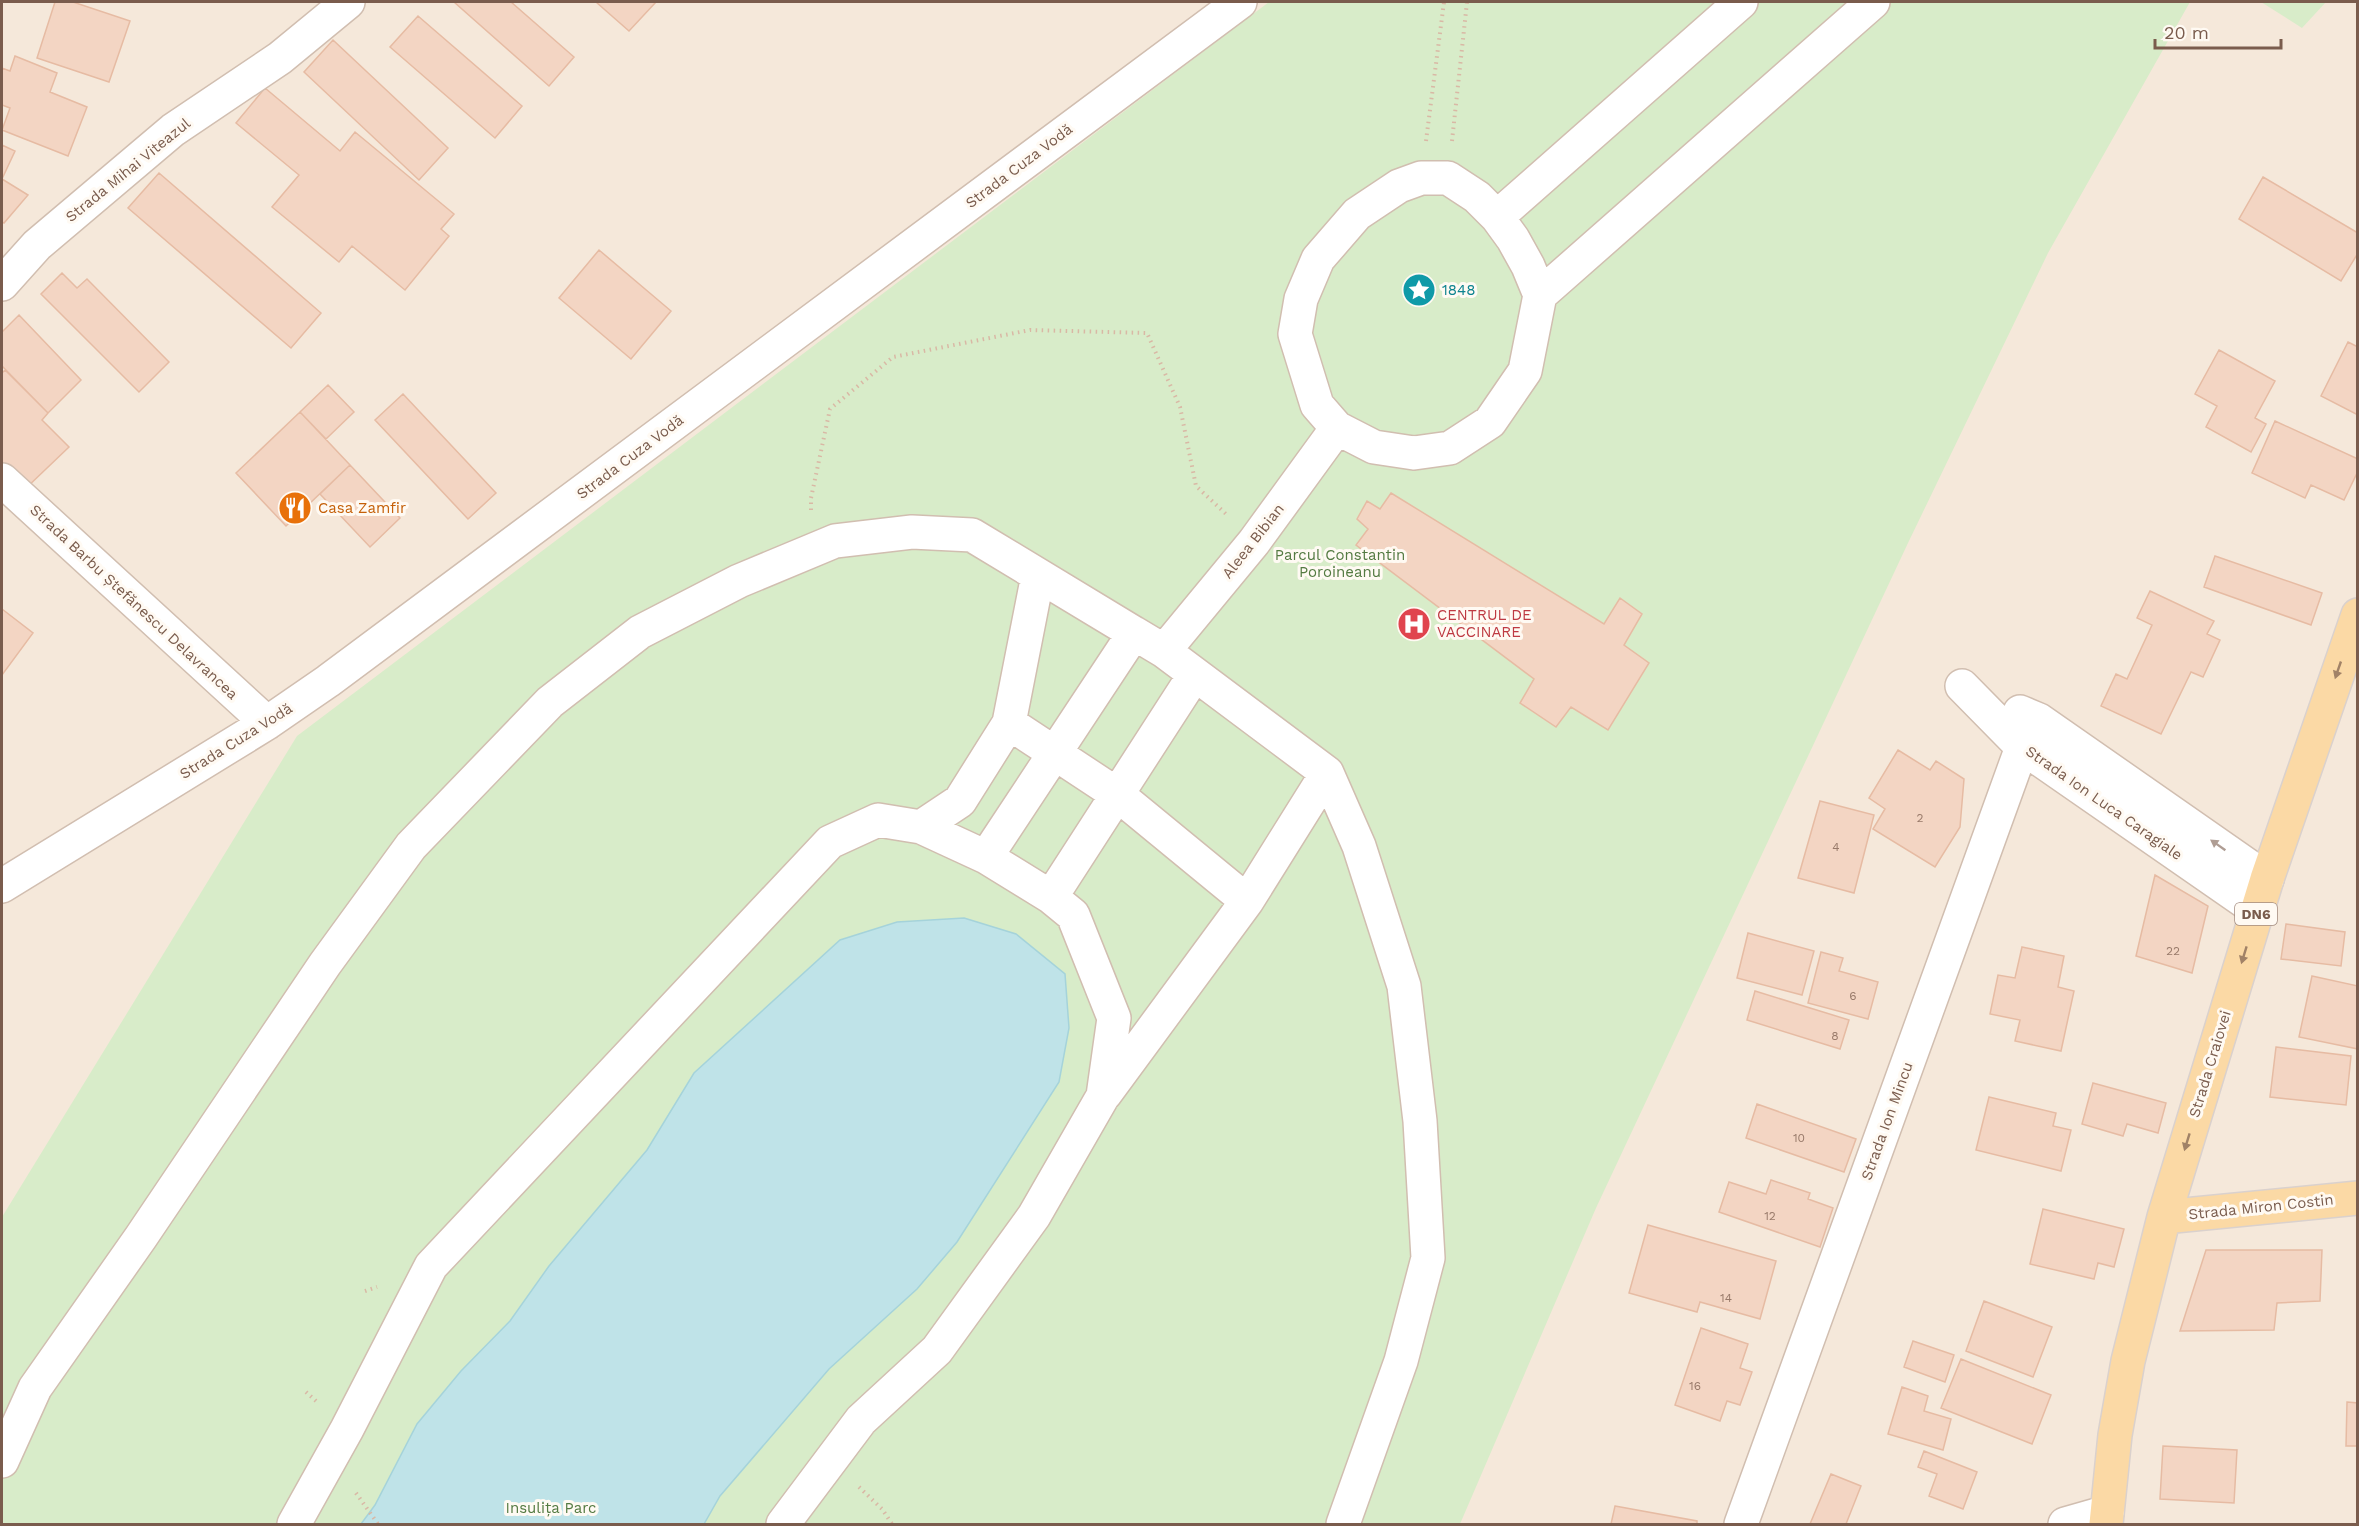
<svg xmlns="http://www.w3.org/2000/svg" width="2359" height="1526" font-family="'Work Sans',sans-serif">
	<rect width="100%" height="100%" fill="#fdf6ec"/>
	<!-- residential -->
	<path fill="#f5e8da" d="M2,2H2357V1524H2Z"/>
	<!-- green -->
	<path fill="#d8ecc9" d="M1269,2H2190L2048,253L1908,543L1596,1208L1460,1524H2V1217L297,736Z
		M2261,2H2326L2302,28Z"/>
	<!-- water -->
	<path fill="#bfe3e8" stroke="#a5d3da" stroke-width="1.5" d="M964,918L1016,934L1065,974L1069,1028L1059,1082L957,1242L917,1289L829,1369L720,1496L704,1524H361L375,1505L417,1424L461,1371L510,1321L549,1266L647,1150L694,1073L840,940L897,922Z"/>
	<!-- building -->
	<path fill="#f3d5c3" stroke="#e6bba3" stroke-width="1.5" d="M55,2H73L130,21L109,82L37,58Z
		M454,2H511L574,57L549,86Z
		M596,2H656L629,31Z
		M418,16L522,106L495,138L390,47Z
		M333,40L448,148L419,180L304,72Z
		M15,56L57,73L50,92L87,107L68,156L2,130L10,108L2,105V68L10,71Z
		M265,88L340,151L355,132L454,214L441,229L449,236L405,290L352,246L339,262L272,207L299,175L236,123Z
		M2,145L15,151L2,179Z
		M159,173L321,313L291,348L128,208Z
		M2263,177L2358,233V253L2341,281L2239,219Z
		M2,179L28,195L4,223L2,222Z
		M599,250L671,311L631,359L559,298Z
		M62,273L77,288L87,279L169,362L139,392L41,294Z
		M19,315L81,380L48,413L2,366V332Z
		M2348,342L2358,347V415L2321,396Z
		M2219,350L2275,381L2255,418L2266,424L2251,452L2206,427L2217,406L2195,394Z
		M5,370L48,413L42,420L69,447L24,490L2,469V373Z
		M328,385L354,412L326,439L300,412Z
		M403,394L496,493L468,519L375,420Z
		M300,412L350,465L286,526L236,473Z
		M2275,421L2358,459V471L2344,500L2311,485L2305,498L2252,473Z
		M350,465L400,518L370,547L320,494Z
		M1391,493L1604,624L1620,598L1642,614L1624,645L1649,663L1608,730L1571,707L1556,727L1520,703L1534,679L1356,545L1368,529L1357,519L1367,501L1380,509Z
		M2215,556L2322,593L2311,625L2204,587Z
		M2150,591L2214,621L2207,634L2220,640L2203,677L2191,672L2161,734L2101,706L2116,674L2127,679L2152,625L2137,618Z
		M2,609L33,633L2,675Z
		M1898,750L1930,770L1936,761L1964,779L1960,827L1935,867L1873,829L1885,809L1869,798Z
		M1820,801L1874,815L1854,893L1798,878Z
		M2155,875L2208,906L2192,973L2136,956Z
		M2286,924L2345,932L2341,966L2281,959Z
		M1748,933L1814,951L1802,995L1737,978Z
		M2022,947L2064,956L2058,987L2074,991L2061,1051L2015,1041L2020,1020L1990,1014L1998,975L2015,978Z
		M1821,952L1843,958L1839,971L1878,982L1868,1019L1808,1003Z
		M2312,976L2358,986V1049L2299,1037Z
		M1755,991L1849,1020L1840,1049L1747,1020Z
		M2276,1047L2351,1056L2346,1105L2270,1097Z
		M2093,1083L2166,1103L2158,1133L2127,1124L2123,1136L2082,1124Z
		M1989,1097L2056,1113L2053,1126L2071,1130L2061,1171L1976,1150Z
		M1757,1104L1856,1139L1844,1172L1746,1138Z
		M1771,1180L1810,1193L1808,1199L1833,1208L1820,1247L1719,1212L1729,1182L1766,1194Z
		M2043,1209L2124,1229L2114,1267L2098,1263L2094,1279L2030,1264Z
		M1648,1225L1776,1261L1760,1319L1700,1302L1697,1312L1629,1293Z
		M2206,1250H2322L2320,1301L2277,1303L2274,1330L2180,1331Z
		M1984,1301L2052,1327L2033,1377L1966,1351Z
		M1701,1328L1748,1344L1740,1368L1752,1372L1740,1405L1727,1401L1720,1421L1675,1405Z
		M1913,1341L1954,1355L1945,1382L1904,1367Z
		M1961,1359L2051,1395L2032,1444L1941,1408Z
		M1902,1387L1928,1396L1924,1411L1951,1419L1943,1450L1888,1434Z
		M2347,1402L2358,1403V1446H2346Z
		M2163,1446L2237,1450L2234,1503L2160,1499Z
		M1924,1451L1977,1472L1963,1509L1929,1496L1937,1474L1918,1467Z
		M1831,1474L1861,1486L1846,1524H1810Z
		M1615,1506L1697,1521V1524H1611Z"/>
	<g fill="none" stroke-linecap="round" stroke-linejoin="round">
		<defs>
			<path id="street" d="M1421,178H1448L1477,197L1497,217L1513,239L1528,266L1540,295L1525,371L1490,422L1450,448L1414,453L1374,447L1337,428L1317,405L1295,334L1301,299L1318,259L1357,214L1399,186Z
				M1497,217L1741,2
				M2,284L37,245L173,130L280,58L348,2
				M1540,295L1873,2
				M2,480L267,723
				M1164,651L1254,542L1337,428
				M1962,686L2022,747L2257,910
				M2020,712L2039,720L2267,879
				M1009,723L1038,575
				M921,827L960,801L1009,723L1118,795L1247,901L1105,1094
				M2,886L267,723L328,681L1240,2
				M1051,897L1195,674
				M1247,901L1327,773
				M2,1461L35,1388L141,1237L325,964L411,846L550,702L640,632L739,581L835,541L912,532L972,535L1134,633
				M294,1524L347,1429L431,1266L830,842L878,820L921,827L986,857L1134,633L1164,651L1327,773L1359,846L1404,986L1420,1121L1428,1258L1401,1361L1343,1524
				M783,1524L861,1420L937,1350L1034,1216L1103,1096L1114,1018L1073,915L1051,897L986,857
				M1741,1524L2022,747L2039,720
				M2065,1524L2107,1512"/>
			<path id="primary" d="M2164,1217L2358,1198
				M2106,1524L2115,1435L2128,1361L2164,1217L2267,879L2358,615"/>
		</defs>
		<!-- street casing -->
		<use href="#street" stroke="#d1beb0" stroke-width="36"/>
		<!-- primary casing -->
		<use href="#primary" stroke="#dad1cd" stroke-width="36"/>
		<!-- path -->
		<path stroke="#d9b8a5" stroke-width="4" stroke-dasharray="1.5 4.5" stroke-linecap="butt" d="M1426,141L1444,2
			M1452,141L1467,2
			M811,510V498L830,409L893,357L1030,330L1147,333L1180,407L1196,486L1226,514
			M365,1291L377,1287
			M306,1392L317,1402
			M859,1487L882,1509L892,1524
			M356,1493L378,1524"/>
		<!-- street -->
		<use href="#street" stroke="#fff" stroke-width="33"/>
		<!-- primary -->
		<use href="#primary" stroke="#fbd9a5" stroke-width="33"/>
	</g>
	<!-- one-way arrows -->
	<defs><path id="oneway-solid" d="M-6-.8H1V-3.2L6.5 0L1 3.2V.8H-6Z" transform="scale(1.5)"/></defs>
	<g fill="#a18267">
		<use href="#oneway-solid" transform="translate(2338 670) rotate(109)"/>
		<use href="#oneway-solid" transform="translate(2244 955) rotate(107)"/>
		<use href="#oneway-solid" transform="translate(2187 1142) rotate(107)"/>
	</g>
	<use fill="#af9d94" href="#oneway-solid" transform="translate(2218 845) rotate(-145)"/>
	<!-- icons -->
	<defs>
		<symbol id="sight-disc" viewBox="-11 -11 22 22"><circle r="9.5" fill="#0f9aa8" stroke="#fffaf3"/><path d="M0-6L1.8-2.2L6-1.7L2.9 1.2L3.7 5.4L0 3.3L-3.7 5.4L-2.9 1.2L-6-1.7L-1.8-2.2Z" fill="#fff"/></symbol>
		<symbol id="restaurant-disc" viewBox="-11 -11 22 22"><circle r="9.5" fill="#e8710a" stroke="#fffaf3"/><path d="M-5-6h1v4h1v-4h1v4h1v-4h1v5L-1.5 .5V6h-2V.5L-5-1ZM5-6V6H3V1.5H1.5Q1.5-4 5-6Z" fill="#fff"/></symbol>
		<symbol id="hospital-disc" viewBox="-11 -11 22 22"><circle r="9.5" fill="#e0444e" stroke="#fffaf3"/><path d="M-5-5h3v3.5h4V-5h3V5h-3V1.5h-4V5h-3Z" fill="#fff"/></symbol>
	</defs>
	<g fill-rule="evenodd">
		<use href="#sight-disc" x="1400" y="271" width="38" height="38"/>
		<use href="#restaurant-disc" x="276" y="489" width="38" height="38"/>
		<use href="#hospital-disc" x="1395" y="605" width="38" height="38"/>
	</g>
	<g text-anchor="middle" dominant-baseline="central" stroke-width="6" stroke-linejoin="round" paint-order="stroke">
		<!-- number labels -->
		<g font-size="12" fill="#987a6a">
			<text x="1920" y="818">2</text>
			<text x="1836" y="847">4</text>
			<text x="2173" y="951">22</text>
			<text x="1853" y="996">6</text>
			<text x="1835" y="1036">8</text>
			<text x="1799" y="1138">10</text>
			<text x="1770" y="1216">12</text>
			<text x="1726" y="1298">14</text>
			<text x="1695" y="1386">16</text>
		</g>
		<!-- shield labels -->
		<rect fill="#fffaf3" stroke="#a28b7f" stroke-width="1.5" x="2235" y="903" width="42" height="22" rx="4.5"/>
		<g font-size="14" font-weight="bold" fill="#7a5c4d">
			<text x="2256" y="914">DN6</text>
		</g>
		<!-- street labels -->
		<g font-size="15" fill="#7a5c4d" stroke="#fffaf3">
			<text transform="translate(1019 166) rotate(-37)">Strada Cuza Vodă</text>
			<text transform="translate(128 170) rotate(-39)">Strada Mihai Viteazul</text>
			<text transform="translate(630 457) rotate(-37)">Strada Cuza Vodă</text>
			<text transform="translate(1253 541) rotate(-52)">Aleea Bibian</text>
			<text transform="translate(134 602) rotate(43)">Strada Barbu Ștefănescu Delavrancea</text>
			<text transform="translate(236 741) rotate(-32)">Strada Cuza Vodă</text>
			<text transform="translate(2104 803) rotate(35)">Strada Ion Luca Caragiale</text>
			<text transform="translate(2210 1064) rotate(-73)">Strada Craiovei</text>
			<text transform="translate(1887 1121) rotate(-70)">Strada Ion Mincu</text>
			<text transform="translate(2261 1207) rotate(-6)">Strada Miron Costin</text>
		</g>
		<!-- culture labels -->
		<g font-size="15" fill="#0d838f" stroke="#fffaf3" text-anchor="start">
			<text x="1442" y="290">1848</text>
		</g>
		<!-- food labels -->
		<g font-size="15" fill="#c56008" stroke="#fffaf3" text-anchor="start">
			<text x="318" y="508">Casa Zamfir</text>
		</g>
		<!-- park labels -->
		<g font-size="15" fill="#537a41" stroke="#fffaf3">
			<text x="1340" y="555">Parcul Constantin<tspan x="1340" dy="17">Poroineanu</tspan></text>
			<text x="551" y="1508">Insulița Parc</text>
		</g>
		<!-- health labels -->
		<g font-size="15" fill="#be3a42" stroke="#fffaf3" text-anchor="start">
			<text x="1437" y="615">CENTRUL DE<tspan x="1437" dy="17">VACCINARE</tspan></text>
		</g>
	</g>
	<!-- border -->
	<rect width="2359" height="1526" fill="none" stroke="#7a5c4d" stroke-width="6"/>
	<!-- scale -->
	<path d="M2155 39v9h126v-9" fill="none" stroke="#7a5c4d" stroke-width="3"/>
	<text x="2164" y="39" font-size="18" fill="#7a5c4d" stroke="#fffaf3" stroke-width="4.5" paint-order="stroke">20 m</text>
</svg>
